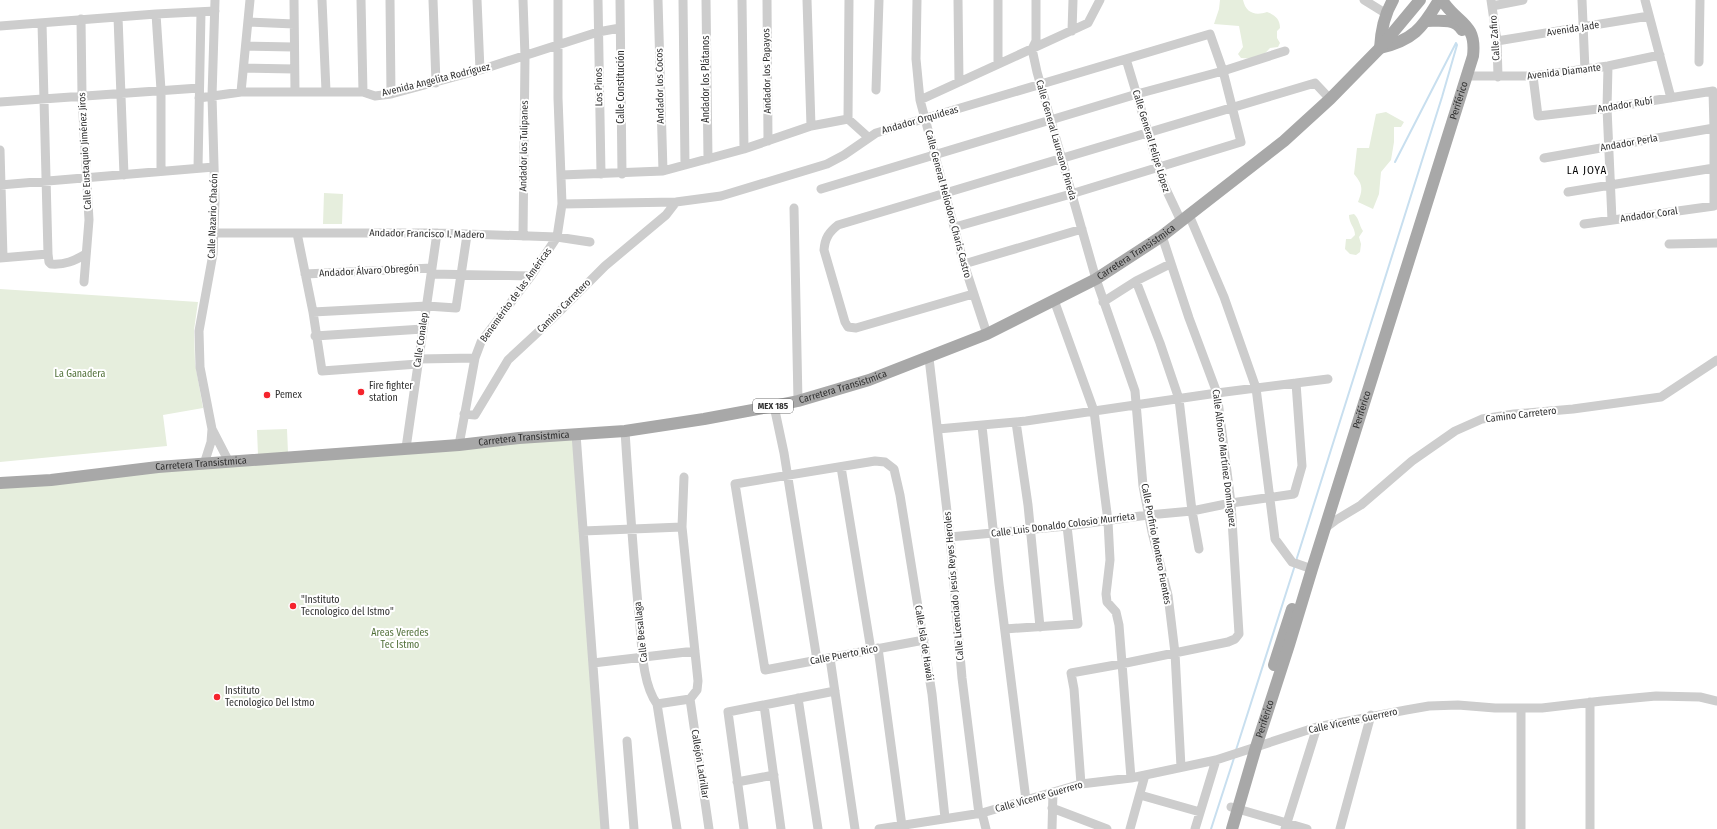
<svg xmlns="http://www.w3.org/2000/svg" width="1717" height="829" font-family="'Fira Sans Condensed',sans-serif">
	<rect width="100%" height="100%" fill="#fff"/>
	<!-- green -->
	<path fill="#e6eedd" d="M1220,0H1243C1246,13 1255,16 1267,12C1275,15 1280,19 1280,28L1277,31V38L1280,43L1278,47L1270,48C1261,59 1254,59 1241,58L1238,54L1243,47L1239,26L1214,24L1219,9Z
		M1386,112L1404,122L1401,127H1394V142L1391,160L1381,172L1379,194L1373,209L1358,202C1363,189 1363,185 1354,174L1357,148H1369L1376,114Z
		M324,193L343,194L342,224H323Z
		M1354,214C1359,218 1359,225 1363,231L1359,237L1361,244L1360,252L1356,255L1350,254L1345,249L1346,239H1351L1355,235C1355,227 1349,224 1349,215Z
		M0,289L198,302L194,330L195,363L203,408L163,415L167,446L0,462Z
		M287,429L288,453L258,455L257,430Z
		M576,434L603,829H0V483Z"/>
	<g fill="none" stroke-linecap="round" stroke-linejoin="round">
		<!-- stream -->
		<path stroke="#c8dfef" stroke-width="2" d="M1296,561L1442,97L1457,45L1456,43L1395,162
			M1236,750L1295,565
			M1211,829L1234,758"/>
		<!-- minor -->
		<path stroke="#cdcdcd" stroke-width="9" d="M294,0L295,92
			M322,0L326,91
			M361,0L363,92
			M390,0L391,94
			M433,0L436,83
			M477,0L480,70
			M598,0L601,174
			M620,0L622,174
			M658,0L663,171
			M683,0L685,165
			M706,0L708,159
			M742,0L744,149
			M767,0L768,141
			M807,0L811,126
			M917,0L916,59L920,100L964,264L987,334
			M958,0L959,82
			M998,0V64
			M1036,0V41L1032,49L1037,72L1096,279L1135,391L1143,486L1152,532L1168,595L1175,653L1181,767
			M1364,0L1385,13
			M1491,0L1497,41L1498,77
			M1582,0L1585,70
			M1645,0L1671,98
			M1492,6L1523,0
			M156,14L161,90V170
			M118,17L124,175
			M81,19L82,96L89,220L84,282
			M248,22L294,24
			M0,26L156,14L215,11
			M1072,31L1073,0
			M1497,41L1649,16
			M246,46L293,47
			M1126,59L1164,185L1181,221
			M1699,62L1700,0
			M1608,66L1607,108L1612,220
			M245,68L294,69
			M1466,76H1533L1608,66L1660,55
			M1533,76L1538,116L1607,108L1713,91L1714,128V206L1584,224
			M876,90L879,0
			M241,92L250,0
			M199,98L241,92H363L375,96L391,94L480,70L598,32L620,28
			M920,100L1088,23L1100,0
			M0,102L199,88
			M848,119L849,0
			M0,150L3,257
			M1544,158L1714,128
			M198,168L201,12
			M561,175L663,171L744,149L811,126L848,119L868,137
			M0,185L214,167
			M821,189L1137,94L1223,71L1285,51
			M1568,192L1714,168
			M562,204L676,202L721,196L827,164L844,155L876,133L1210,34L1223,71L1241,142L1071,194L955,227
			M794,208L798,401
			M1189,215L1224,297L1256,388L1275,539L1292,562L1312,569
			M214,233H437L557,237L590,242
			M297,233L313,312L322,371L418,364
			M523,236L525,56L523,0
			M1669,244L1717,243
			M48,254L49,262L51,264C65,265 74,261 86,254
			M0,258L48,254L42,23
			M964,264L1082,229
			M305,274L432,268
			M431,274L531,276
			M1136,281L1160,343L1179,399L1192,511L1199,549
			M973,294L856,328L848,327L845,322L824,250C825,238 829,232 838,225L1315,83L1330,99
			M1054,300L1094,411L1108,521L1110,560L1106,594L1107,602L1116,612L1119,625L1131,778
			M1103,302L1136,281L1170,264
			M313,312L427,306L456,308L467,235
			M315,336L423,329
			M929,358L950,537L962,678L979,814
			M419,359L475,358
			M774,406L784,453L817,660
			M464,414L475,415L508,360L550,321L605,266L666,215L676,202
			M1016,422L1028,505L1040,627
			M982,426L999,584L1026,800
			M212,429L229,462
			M938,429L1026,421L1217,393L1328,379
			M625,431C629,493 633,554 639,615C642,641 641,682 657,704L677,829
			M576,434L605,829
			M459,445L475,358L481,342L531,276L557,237L562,204L558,98V0
			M406,448L437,233
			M204,464L211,442L212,429L200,367L199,331L213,254L215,200L212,96L215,0
			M841,467L871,650
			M1324,529L1336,520L1361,505L1412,461L1455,431L1482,419L1514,414L1573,409L1661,397L1717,360
			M583,531L682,527
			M950,537L1067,526L1148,515L1192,511L1231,503L1294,494L1302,466L1296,383
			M1005,629L1078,624L1067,526
			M924,640L765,670L735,484L875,461L885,462L894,469L900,495L932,694L945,818
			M878,648L902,826
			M830,658L855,829
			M593,663L695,651
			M798,698L818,829
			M690,699L709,829
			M657,704L690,699L697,690L698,681L682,527L684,477
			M764,705L781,829
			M1521,708V829
			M627,741L634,829
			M737,782L774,775
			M1081,784L1074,689L1071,673L1121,664L1228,642L1235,639L1239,634L1231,503L1217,393L1189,318L1162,236
			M1140,795L1200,812
			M1231,807L1307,829
			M1052,808L1107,829
			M982,813L986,829
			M744,829L728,712L835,691
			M879,829L982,813L1081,784L1131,778L1216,760L1317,727L1406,710L1429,706L1458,705L1495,708H1542L1602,701L1656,696L1700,697L1717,701
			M1052,829L1053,792
			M1130,829L1145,775
			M1195,829L1216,760
			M1285,829L1317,727
			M1340,829L1371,715
			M1590,829V702"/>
		<!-- major -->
		<g stroke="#a8a8a8" stroke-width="12">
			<path d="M1393,0C1384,15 1381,30 1380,48C1413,40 1422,29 1439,0"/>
			<path d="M1427,21C1438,21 1455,18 1462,30"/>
			<path id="s1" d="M0,483L51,480L158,467L459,445L519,438L625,431L704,419L774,406L798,401L869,380L987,334L1096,279L1162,236L1284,141L1330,99L1380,48L1420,0"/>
			<path d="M1274,665L1292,609"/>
			<path id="s2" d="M1232,829L1256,747L1289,645L1312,569L1473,56C1477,22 1457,24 1442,0"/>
		</g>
	</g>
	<!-- markers -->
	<g fill="#f5242d" stroke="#fff" stroke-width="1.5">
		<circle cx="361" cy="392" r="4"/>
		<circle cx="267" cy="395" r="4"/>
		<circle cx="293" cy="606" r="4"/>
		<circle cx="217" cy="697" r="4"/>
	</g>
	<g text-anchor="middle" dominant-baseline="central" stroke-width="4" stroke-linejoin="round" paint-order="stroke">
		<!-- shield labels -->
		<rect fill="#fff" stroke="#6e6e6e" stroke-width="1" x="753" y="399" width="40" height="14" rx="3"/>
		<g font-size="9" font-weight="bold" fill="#303030">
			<text x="773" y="406">MEX 185</text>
		</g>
		<!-- street labels -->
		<g font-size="10" fill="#303030" stroke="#fff">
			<text transform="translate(1573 29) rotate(-9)">Avenida Jade</text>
			<text transform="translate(1495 38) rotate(-94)">Calle Zafiro</text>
			<text transform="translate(767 71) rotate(-91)">Andador los Papayos</text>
			<text transform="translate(1564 72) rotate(-7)">Avenida Diamante</text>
			<text transform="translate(706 79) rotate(-90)">Andador los Plátanos</text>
			<text transform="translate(436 80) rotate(-14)">Avenida Angelita Rodríguez</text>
			<text transform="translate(660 86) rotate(-91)">Andador los Cocos</text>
			<text transform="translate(599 87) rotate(-91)">Los Pinos</text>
			<text transform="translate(621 87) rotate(-90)">Calle Constitución</text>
			<text stroke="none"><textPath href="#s2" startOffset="763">Periférico</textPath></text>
			<text transform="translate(1625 105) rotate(-9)">Andador Rubí</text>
			<text transform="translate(920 120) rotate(-16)">Andador Orquídeas</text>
			<text transform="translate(1056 140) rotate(74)">Calle General Laureano Pineda</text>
			<text transform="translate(1151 141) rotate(73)">Calle General Felipe López</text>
			<text transform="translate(1629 143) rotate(-10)">Andador Perla</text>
			<text transform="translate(524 146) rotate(-89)">Andador los Tulipanes</text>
			<text transform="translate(85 151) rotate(-93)">Calle Eustaquio Jiménez Jiros</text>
			<text transform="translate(948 204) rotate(75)">Calle General Heliodoro Charis Castro</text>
			<text transform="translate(1649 215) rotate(-8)">Andador Coral</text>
			<text transform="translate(213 216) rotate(-88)">Calle Nazario Chacón</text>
			<text transform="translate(427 234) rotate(1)">Andador Francisco I. Madero</text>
			<text stroke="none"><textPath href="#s1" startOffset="1174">Carretera Transistmica</textPath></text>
			<text transform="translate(369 271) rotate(-3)">Andador Álvaro Obregón</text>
			<text transform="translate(516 295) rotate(-54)">Benemérito de las Américas</text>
			<text transform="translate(564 306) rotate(-45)">Camino Carretero</text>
			<text transform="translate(421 340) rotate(-82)">Calle Conalep</text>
			<text stroke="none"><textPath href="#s1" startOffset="850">Carretera Transistmica</textPath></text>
			<text stroke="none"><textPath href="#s2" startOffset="439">Periférico</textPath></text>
			<text transform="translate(1521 415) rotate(-7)">Camino Carretero</text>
			<text stroke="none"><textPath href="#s1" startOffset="526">Carretera Transistmica</textPath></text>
			<text transform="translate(1224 458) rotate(83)">Calle Alfonso Martínez Domínguez</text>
			<text stroke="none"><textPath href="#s1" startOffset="202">Carretera Transistmica</textPath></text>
			<text transform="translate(1063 525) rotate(-7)">Calle Luis Donaldo Colosio Murrieta</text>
			<text transform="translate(1156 544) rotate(79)">Calle Porfirio Montero Fuentes</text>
			<text transform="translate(954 586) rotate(-95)">Calle Licenciado Jesús Reyes Heroles</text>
			<text transform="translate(641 632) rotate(-96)">Calle Besallaga</text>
			<text transform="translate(924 643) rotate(81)">Calle Isla de Hawái</text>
			<text transform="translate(844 655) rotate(-11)">Calle Puerto Rico</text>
			<text stroke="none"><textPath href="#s2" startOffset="115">Periférico</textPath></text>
			<text transform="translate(1353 721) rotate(-12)">Calle Vicente Guerrero</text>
			<text transform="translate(700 764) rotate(81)">Callejón Ladrillar</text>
			<text transform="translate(1039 797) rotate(-16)">Calle Vicente Guerrero</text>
		</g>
		<!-- park labels -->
		<g font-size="10" fill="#517039" stroke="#fff">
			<text x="80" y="374">La Ganadera</text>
			<text x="400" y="633">Areas Veredes<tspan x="400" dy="12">Tec Istmo</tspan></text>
		</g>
		<!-- poi labels -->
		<g font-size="10" fill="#303030" stroke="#fff" text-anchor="start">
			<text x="369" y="386">Fire fighter<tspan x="369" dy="12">station</tspan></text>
			<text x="275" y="395">Pemex</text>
			<text x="301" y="600">"Instituto<tspan x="301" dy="12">Tecnologico del Istmo"</tspan></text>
			<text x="225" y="691">Instituto<tspan x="225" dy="12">Tecnologico Del Istmo</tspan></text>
		</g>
		<!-- neighbourhood labels -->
		<g font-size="11" letter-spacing="1" fill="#000" stroke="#fff">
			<text x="1587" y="170">LA JOYA</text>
		</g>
	</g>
</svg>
